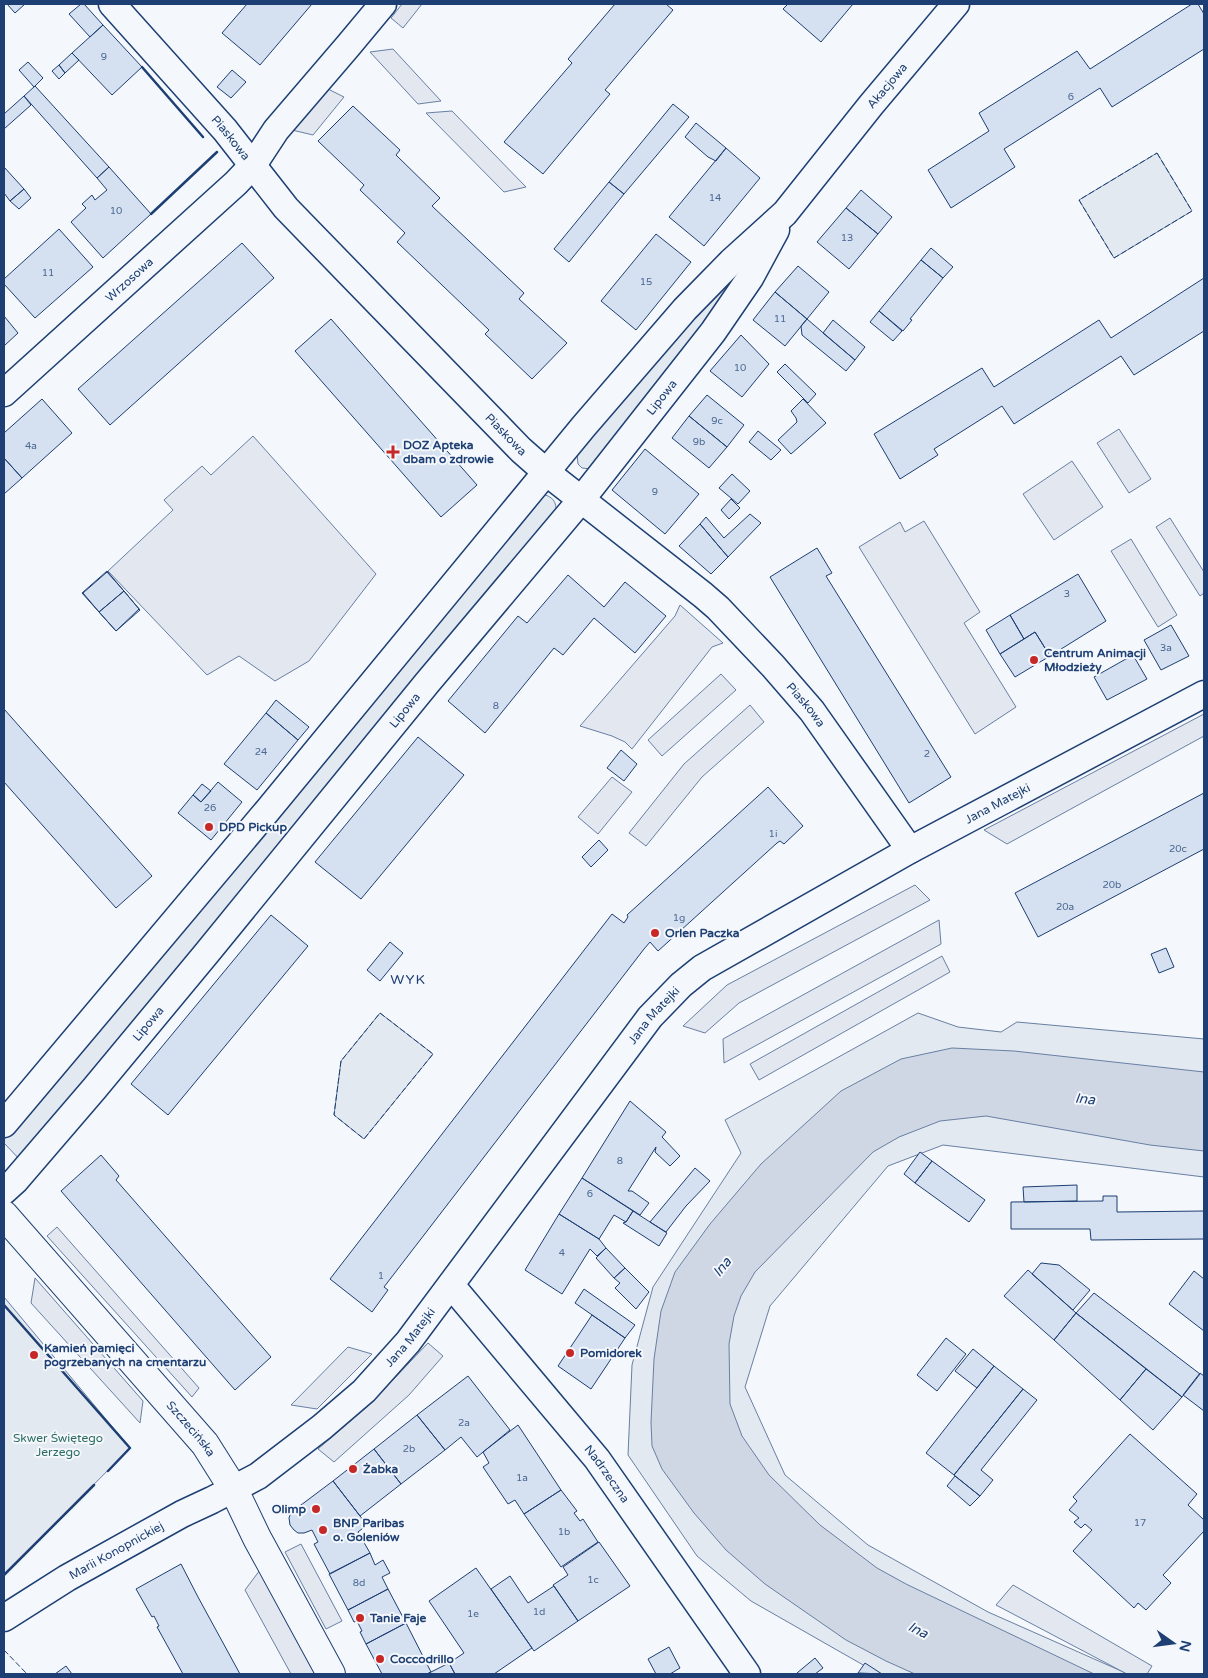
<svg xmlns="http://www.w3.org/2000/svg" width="1208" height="1678" font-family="'Varela Round',sans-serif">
	<rect width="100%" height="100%" fill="#f4f7fb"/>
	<!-- green -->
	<path fill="#e3e9f0" stroke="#687fa3" d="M1157,153L1192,211L1114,258L1079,200Z
		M733,277L737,283L591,469L582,468L578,464L577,454L721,279Z
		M541,494C553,496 557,502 556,513L22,1162L4,1143V1137Z
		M380,1013L433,1054L364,1139L334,1115L341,1061Z
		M918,1013L958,1027L1001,1032L1017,1022L1204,1039V1177L943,1145L888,1166L770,1306L745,1387L785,1475L868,1545L988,1612L1128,1674H879L751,1601L697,1556L628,1455L632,1365L653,1287L741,1153L725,1120Z
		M4,1297L130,1448L4,1575Z"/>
	<!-- parking -->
	<path fill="#e3e8f0" stroke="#687fa3" d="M402,4H422L403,28L391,18Z
		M393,49L441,101L418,104L370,52Z
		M326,88L344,97L313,135L292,130Z
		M452,111L526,187L504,192L426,113Z
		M1119,429L1151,479L1129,493L1097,443Z
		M253,436L376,574L309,661L275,681L239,656L207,675L108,571L173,510L164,500L202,466L211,475Z
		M1072,461L1103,507L1054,540L1023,494Z
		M1170,518L1204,572V593L1200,596L1156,527Z
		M924,521L980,612L964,623L1016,707L975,734L859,547L900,522L905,532Z
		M1131,539L1177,615L1158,627L1111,551Z
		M680,605L723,643L712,647L632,749L625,742L612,736L580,726L675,616Z
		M721,674L736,690L662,756L648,740Z
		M750,705L764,722L702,777L646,846L629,833L684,764Z
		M1204,714V736L1007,844L984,830Z
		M612,777L632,792L598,834L578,817Z
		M915,885L930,900L739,1003L705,1033L683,1026L727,985Z
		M939,920L941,944L724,1063L723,1039Z
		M942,956L950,972L759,1080L750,1064Z
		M57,1227L199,1388L192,1397L47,1236Z
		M35,1278L143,1401L140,1423L31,1303Z
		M428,1343L443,1356L409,1395L334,1462L318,1449L370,1404Z
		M348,1347L372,1354L317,1409L291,1405Z
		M301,1544L342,1621L326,1629L285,1552Z
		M260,1570L317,1674H291L245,1590Z
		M1013,1585L1152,1666L1147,1674H1127L996,1605Z"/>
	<!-- water -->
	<path fill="#cfd7e4" stroke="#687fa3" d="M952,1048L1014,1051L1204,1072V1151L1150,1145L986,1116L940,1121L899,1137L873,1152L755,1272L741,1296L734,1316L729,1344L730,1404L742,1436L769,1475L820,1525L877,1568L906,1584L1094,1674H915L886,1661L846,1640L765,1584L726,1550L694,1513L662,1469L652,1446L651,1422L654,1359L661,1311L675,1272L710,1224L761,1164L841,1091L901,1059Z"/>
	<!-- building -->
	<path fill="#d5e0f0" stroke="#1d3f73" d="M7,4H25L15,13Z
		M81,4H84L103,25L90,37L69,14Z
		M247,4H312L260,65L222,33Z
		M615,4H666L673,10L605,90L610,94L543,174L504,142L572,63L568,59Z
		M788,4H853L821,42L783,9Z
		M1192,4H1198L1204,14V49L1112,107L1100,88L1004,149L1015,167L951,208L928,170L989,131L979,113L1077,51L1090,69Z
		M103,25L142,67L112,95L72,53Z
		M72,53L79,60L65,73L59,65Z
		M28,62L43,78L34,87L19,70Z
		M59,65L65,73L59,79L52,71Z
		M232,70L246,82L231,98L217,87Z
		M35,86L109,167L97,178L24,96Z
		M24,96L31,105L4,129V114Z
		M673,104L689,117L624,194L609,182Z
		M353,106L400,150L396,155L440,198L432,206L524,293L519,299L567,343L532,379L485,334L489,330L397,242L405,233L360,190L364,185L318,141Z
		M696,123L726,148L716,161L708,157L685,137Z
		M726,148L760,178L704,246L669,217Z
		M4,167L24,189L10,201L4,193Z
		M109,167L151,214L103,258L71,222L86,208L82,204L92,195L95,200L107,190L97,178Z
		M609,182L624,194L569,262L554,249Z
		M24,189L31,198L19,209L10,201Z
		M861,190L892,217L878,234L846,208Z
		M846,208L878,234L849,269L817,242Z
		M59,229L93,267L35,318L4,284V279Z
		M656,234L691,262L636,330L601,301Z
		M242,243L274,278L110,425L78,389Z
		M931,248L953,267L943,278L921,260Z
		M921,260L943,278L910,319L912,320L903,331L879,311Z
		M798,266L829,292L807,319L775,292Z
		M1204,278V331L1134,375L1121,356L1014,424L1002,406L934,449L938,455L900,479L874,434L982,368L994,387L1099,320L1111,338Z
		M775,292L807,319L785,346L753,320Z
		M879,311L902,331L893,341L870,322Z
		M4,316L18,333L4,346Z
		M331,319L477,485L441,517L295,351Z
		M807,319L855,360L846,371L802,335L801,326Z
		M833,320L865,347L855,360L823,333Z
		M741,335L769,364L742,397L710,371Z
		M785,364L816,394L808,403L777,372Z
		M707,395L744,425L727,447L689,416Z
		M42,399L72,433L22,478L4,458V433Z
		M803,399L826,423L791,454L778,440L797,422L796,418L791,411Z
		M689,416L727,447L709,468L672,438Z
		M758,431L781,450L771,460L749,442Z
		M645,449L699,494L665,534L612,490Z
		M4,458L22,478L4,494Z
		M732,474L750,491L738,504L719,488Z
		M731,499L740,508L729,519L721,510Z
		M750,514L761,523L728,557L700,524L706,517L724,538Z
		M700,524L728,557L711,574L679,546Z
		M817,548L832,573L826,576L951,777L909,803L770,577Z
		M107,571L140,610L116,631L82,593Z
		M107,572L124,591L99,612L83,593Z
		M1078,574L1106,621L1050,656L1035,632L1024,639L1010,615Z
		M568,575L604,607L625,582L666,616L635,653L594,618L563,655L554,648L485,733L448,701L518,616L527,623Z
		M124,591L139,609L116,631L99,612Z
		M1010,615L1024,639L1000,654L986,630Z
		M1171,625L1189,656L1161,670L1144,640Z
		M1035,632L1050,656L1015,677L1000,654Z
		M1133,655L1147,679L1107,700L1094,677Z
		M276,700L309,727L298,740L266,713Z
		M4,709L152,876L116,908L4,782Z
		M266,713L298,740L257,790L224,764Z
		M418,737L464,775L361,899L315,862Z
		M621,750L637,764L624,781L607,768Z
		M218,782L242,802L211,840L178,813L193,795L201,802Z
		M202,784L211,791L201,802L193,795Z
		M768,787L803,826L784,844L780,841L777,843L658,951L650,942L644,949L384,1287L388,1290L372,1312L330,1279L612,914L624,923L628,917L627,915Z
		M1204,793V849L1038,937L1015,893Z
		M599,840L608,850L591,867L582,857Z
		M271,915L308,946L168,1115L131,1084Z
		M390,942L403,953L380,981L367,970Z
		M1166,948L1174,967L1159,973L1151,954Z
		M630,1101L666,1132L662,1137L680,1156L670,1166L655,1152L656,1147L628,1191H632L649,1203L640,1215L582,1178Z
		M920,1152L932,1161L915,1183L904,1174Z
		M101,1155L119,1176L116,1180L271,1357L235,1390L61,1191Z
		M932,1161L985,1200L969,1222L915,1183Z
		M695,1168L710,1181L686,1206L666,1232L650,1222Z
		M582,1178L633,1211L626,1222L614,1215L599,1239L559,1214Z
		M1077,1185V1201L1024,1202L1023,1187Z
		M1103,1196H1117V1212L1204,1211V1239L1091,1240L1090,1229H1011V1202L1103,1201Z
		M633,1211L667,1233L659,1246L623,1223L626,1222Z
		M559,1214L599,1239L606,1248L597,1256L590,1249L562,1294L525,1270Z
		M606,1248L625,1268L614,1278L596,1258Z
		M1041,1263L1059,1265L1090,1290L1073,1310L1032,1274Z
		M625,1268L649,1292L636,1309L615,1288L620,1283L614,1278Z
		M1028,1270L1076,1313L1054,1340L1004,1296Z
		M1194,1271L1204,1279V1331L1169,1304Z
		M584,1289L635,1325L625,1338L575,1303Z
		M1094,1293L1200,1374L1182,1397L1076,1313Z
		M1076,1313L1146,1369L1120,1400L1054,1340Z
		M592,1315L625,1338L591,1389L558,1366Z
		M946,1338L966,1354L937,1391L917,1375Z
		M973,1349L994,1366L977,1388L955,1371Z
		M994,1366L1023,1389L954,1475L926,1453Z
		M1146,1369L1182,1397L1153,1430L1120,1400Z
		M1200,1373L1204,1376V1411L1183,1395Z
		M468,1376L510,1430L477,1457L461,1437L445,1450L417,1415Z
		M1023,1389L1037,1400L981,1470L993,1480L980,1496L954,1475Z
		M417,1415L445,1450L401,1484L374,1449Z
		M518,1425L561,1490L524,1514L515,1500L508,1504L483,1467L489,1463L483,1452Z
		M1130,1434L1197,1494L1188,1505L1204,1520V1531L1163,1575L1171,1583L1146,1610L1138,1603L1134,1608L1073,1551L1092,1530L1085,1524L1081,1528L1074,1522L1079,1518L1069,1510L1077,1501L1073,1497Z
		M374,1449L401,1484L360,1516L333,1481Z
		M955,1476L980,1496L970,1506L947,1486Z
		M333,1481L367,1525L358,1532L370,1553L330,1574L314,1544L318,1542L312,1530L304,1533H298L294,1530L290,1525L289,1518L291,1512L295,1508L301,1505Z
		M561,1490L577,1511L574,1513L580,1521L583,1519L598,1542L561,1567L524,1514Z
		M599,1542L630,1586L578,1621L553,1585L568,1575L563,1567Z
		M370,1553L375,1565L383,1560L390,1573L382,1577L388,1589L348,1610L329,1574Z
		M181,1564L198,1597L240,1674H183L157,1627L159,1626L154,1616L152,1617L136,1589Z
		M476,1568L532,1648L494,1674H455L449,1663L464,1653L429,1601Z
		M510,1576L528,1603L554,1586L578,1621L534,1651L491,1589Z
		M388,1589L406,1623L366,1644L360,1632L362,1631L357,1621L354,1622L348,1610Z
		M406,1623L431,1672L427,1674H382L366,1644Z
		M669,1647L680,1668L670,1674H656L648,1659Z
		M815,1658L823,1668L815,1674H798L797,1673Z
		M449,1663L455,1674H427Z
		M865,1663L882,1674L858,1673Z
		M66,1666L72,1674H55Z"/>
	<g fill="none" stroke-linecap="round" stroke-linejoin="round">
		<defs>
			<g id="minor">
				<path id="s1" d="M112,4L225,130L286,208L521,450L546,472L703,595L718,608L773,666L812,711L910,850"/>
				<path id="s2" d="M4,393L236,183L253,165L276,130L348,46L383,4"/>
				<path id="s3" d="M4,1124L268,810L584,426L685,309L731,262L785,213L871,105L956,4"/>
				<path id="s4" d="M4,1191L15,1181L94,1089L206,954L427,683L581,500L713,332L750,278L776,230"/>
				<path id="s5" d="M451,1285L597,1459L747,1674"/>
				<path id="s6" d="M4,1618L67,1578L182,1514L212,1500L258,1476L322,1427L364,1391L408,1342L650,1017L681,985L702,968L910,850L1204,694"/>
			</g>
			<g id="tertiary">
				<path id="s7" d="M4,1215L205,1444L234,1490L257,1538L331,1674"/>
			</g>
		</defs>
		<!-- minor casing -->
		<use href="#minor" stroke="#1d3f73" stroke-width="29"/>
		<!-- tertiary casing -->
		<use href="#tertiary" stroke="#1d3f73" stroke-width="30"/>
		<!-- minor -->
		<use href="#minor" stroke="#f4f7fb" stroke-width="26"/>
		<!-- tertiary -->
		<use href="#tertiary" stroke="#f4f7fb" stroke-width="28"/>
		<!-- fence -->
		<path stroke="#1d3f73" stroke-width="1" stroke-dasharray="6 2.5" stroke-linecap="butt" d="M1157,153L1192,211L1114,258L1079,200Z
			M380,1013L433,1054L364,1139L334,1115L341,1061Z
			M4,1652L5,1651L27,1674"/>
		<!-- wall -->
		<path stroke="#1d3f73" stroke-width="2.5" d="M142,67L203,137
			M151,214L217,152
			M4,1305L130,1448L108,1471
			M4,1575L94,1485"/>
	</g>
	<!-- markers -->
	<g fill="#c62828" stroke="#f4f7fb" stroke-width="2">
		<path d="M390.5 444.5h5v5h5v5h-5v5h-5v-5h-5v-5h5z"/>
		<circle cx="1034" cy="660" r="5"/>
		<circle cx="209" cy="827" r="5"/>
		<circle cx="655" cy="933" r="5"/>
		<circle cx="570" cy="1353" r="5"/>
		<circle cx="34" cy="1355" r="5"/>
		<circle cx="353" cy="1469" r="5"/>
		<circle cx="316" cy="1509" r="5"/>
		<circle cx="323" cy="1530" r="5"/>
		<circle cx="360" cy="1618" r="5"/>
		<circle cx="380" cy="1659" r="5"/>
	</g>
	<g text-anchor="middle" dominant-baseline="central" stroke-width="4" stroke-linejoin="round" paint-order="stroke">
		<!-- number labels -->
		<g font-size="10" fill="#4b6792">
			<text x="104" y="57">9</text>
			<text x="1071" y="97">6</text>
			<text x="715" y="198">14</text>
			<text x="116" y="211">10</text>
			<text x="847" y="238">13</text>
			<text x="48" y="273">11</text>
			<text x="646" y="282">15</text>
			<text x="780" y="319">11</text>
			<text x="740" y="368">10</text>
			<text x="717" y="421">9c</text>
			<text x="699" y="442">9b</text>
			<text x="31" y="446">4a</text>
			<text x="655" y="492">9</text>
			<text x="1067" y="594">3</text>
			<text x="1166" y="648">3a</text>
			<text x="496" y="706">8</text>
			<text x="261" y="752">24</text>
			<text x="927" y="754">2</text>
			<text x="210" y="808">26</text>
			<text x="773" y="834">1i</text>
			<text x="1178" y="849">20c</text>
			<text x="1112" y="885">20b</text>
			<text x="1065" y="907">20a</text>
			<text x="679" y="918">1g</text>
			<text x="620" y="1161">8</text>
			<text x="590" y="1194">6</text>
			<text x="562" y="1253">4</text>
			<text x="381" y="1276">1</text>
			<text x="464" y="1423">2a</text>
			<text x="409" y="1449">2b</text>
			<text x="522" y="1478">1a</text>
			<text x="1140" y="1523">17</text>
			<text x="564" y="1532">1b</text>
			<text x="593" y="1580">1c</text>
			<text x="359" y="1583">8d</text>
			<text x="539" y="1612">1d</text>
			<text x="473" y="1614">1e</text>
		</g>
		<!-- street labels -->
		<g font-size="12" fill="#1d3f73" stroke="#f4f7fb">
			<text stroke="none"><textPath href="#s3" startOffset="1364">Akacjowa</textPath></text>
			<text stroke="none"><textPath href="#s1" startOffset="179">Piaskowa</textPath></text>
			<text stroke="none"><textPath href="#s2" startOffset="169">Wrzosowa</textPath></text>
			<text stroke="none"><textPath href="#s4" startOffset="1031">Lipowa</textPath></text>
			<text stroke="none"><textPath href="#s1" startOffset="584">Piaskowa</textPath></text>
			<text stroke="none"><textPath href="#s1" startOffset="989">Piaskowa</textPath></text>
			<text stroke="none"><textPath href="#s4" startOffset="626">Lipowa</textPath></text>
			<text stroke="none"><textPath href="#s6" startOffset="1308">Jana Matejki</textPath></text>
			<text stroke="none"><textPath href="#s6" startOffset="902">Jana Matejki</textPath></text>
			<text stroke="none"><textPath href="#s4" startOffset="221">Lipowa</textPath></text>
			<text stroke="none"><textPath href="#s6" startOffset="498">Jana Matejki</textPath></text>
			<text stroke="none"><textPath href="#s7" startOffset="284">Szczecińska</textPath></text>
			<text stroke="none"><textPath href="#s5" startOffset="245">Nadrzeczna</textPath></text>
			<text stroke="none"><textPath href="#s6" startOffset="131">Marii Konopnickiej</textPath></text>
		</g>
		<!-- poi labels -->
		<g font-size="12" font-weight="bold" fill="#1d3f73" stroke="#f4f7fb" text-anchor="start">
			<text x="403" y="445">DOZ Apteka<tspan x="403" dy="14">dbam o zdrowie</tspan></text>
			<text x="1044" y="653">Centrum Animacji<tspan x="1044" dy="14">Młodzieży</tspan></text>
			<text x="219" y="827">DPD Pickup</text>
			<text x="665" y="933">Orlen Paczka</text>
			<text x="44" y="1348">Kamień pamięci<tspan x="44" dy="14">pogrzebanych na cmentarzu</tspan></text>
			<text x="580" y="1353">Pomidorek</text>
			<text x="363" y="1469">Żabka</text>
			<text x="306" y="1509" text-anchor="end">Olimp</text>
			<text x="333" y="1523">BNP Paribas<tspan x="333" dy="14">o. Goleniów</tspan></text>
			<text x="370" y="1618">Tanie Faje</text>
			<text x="390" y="1659">Coccodrillo</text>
		</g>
		<!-- park labels -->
		<g font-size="12" fill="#2c6c60" stroke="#f4f7fb">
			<text x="58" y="1438">Skwer Świętego<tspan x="58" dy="14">Jerzego</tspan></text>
		</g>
		<!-- neighbourhood labels -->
		<g font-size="14" letter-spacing="1" fill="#1d3f73" stroke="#f4f7fb">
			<text x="408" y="979">WYK</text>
		</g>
		<!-- water labels -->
		<g font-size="14" font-style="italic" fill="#1d3f73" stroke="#f4f7fb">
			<text transform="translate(1085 1099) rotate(6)">Ina</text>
			<text transform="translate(722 1267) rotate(-51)">Ina</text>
			<text transform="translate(918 1630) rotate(27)">Ina</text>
		</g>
	</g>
	<!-- border -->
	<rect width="1208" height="1678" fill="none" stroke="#1d3f73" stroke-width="10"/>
	<!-- north arrow -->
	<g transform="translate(1173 1643) rotate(104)" stroke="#f4f7fb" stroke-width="4" paint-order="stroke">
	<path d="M0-4L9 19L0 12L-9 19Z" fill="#1d3f73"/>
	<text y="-8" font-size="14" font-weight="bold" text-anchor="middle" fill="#1d3f73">N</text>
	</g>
</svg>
